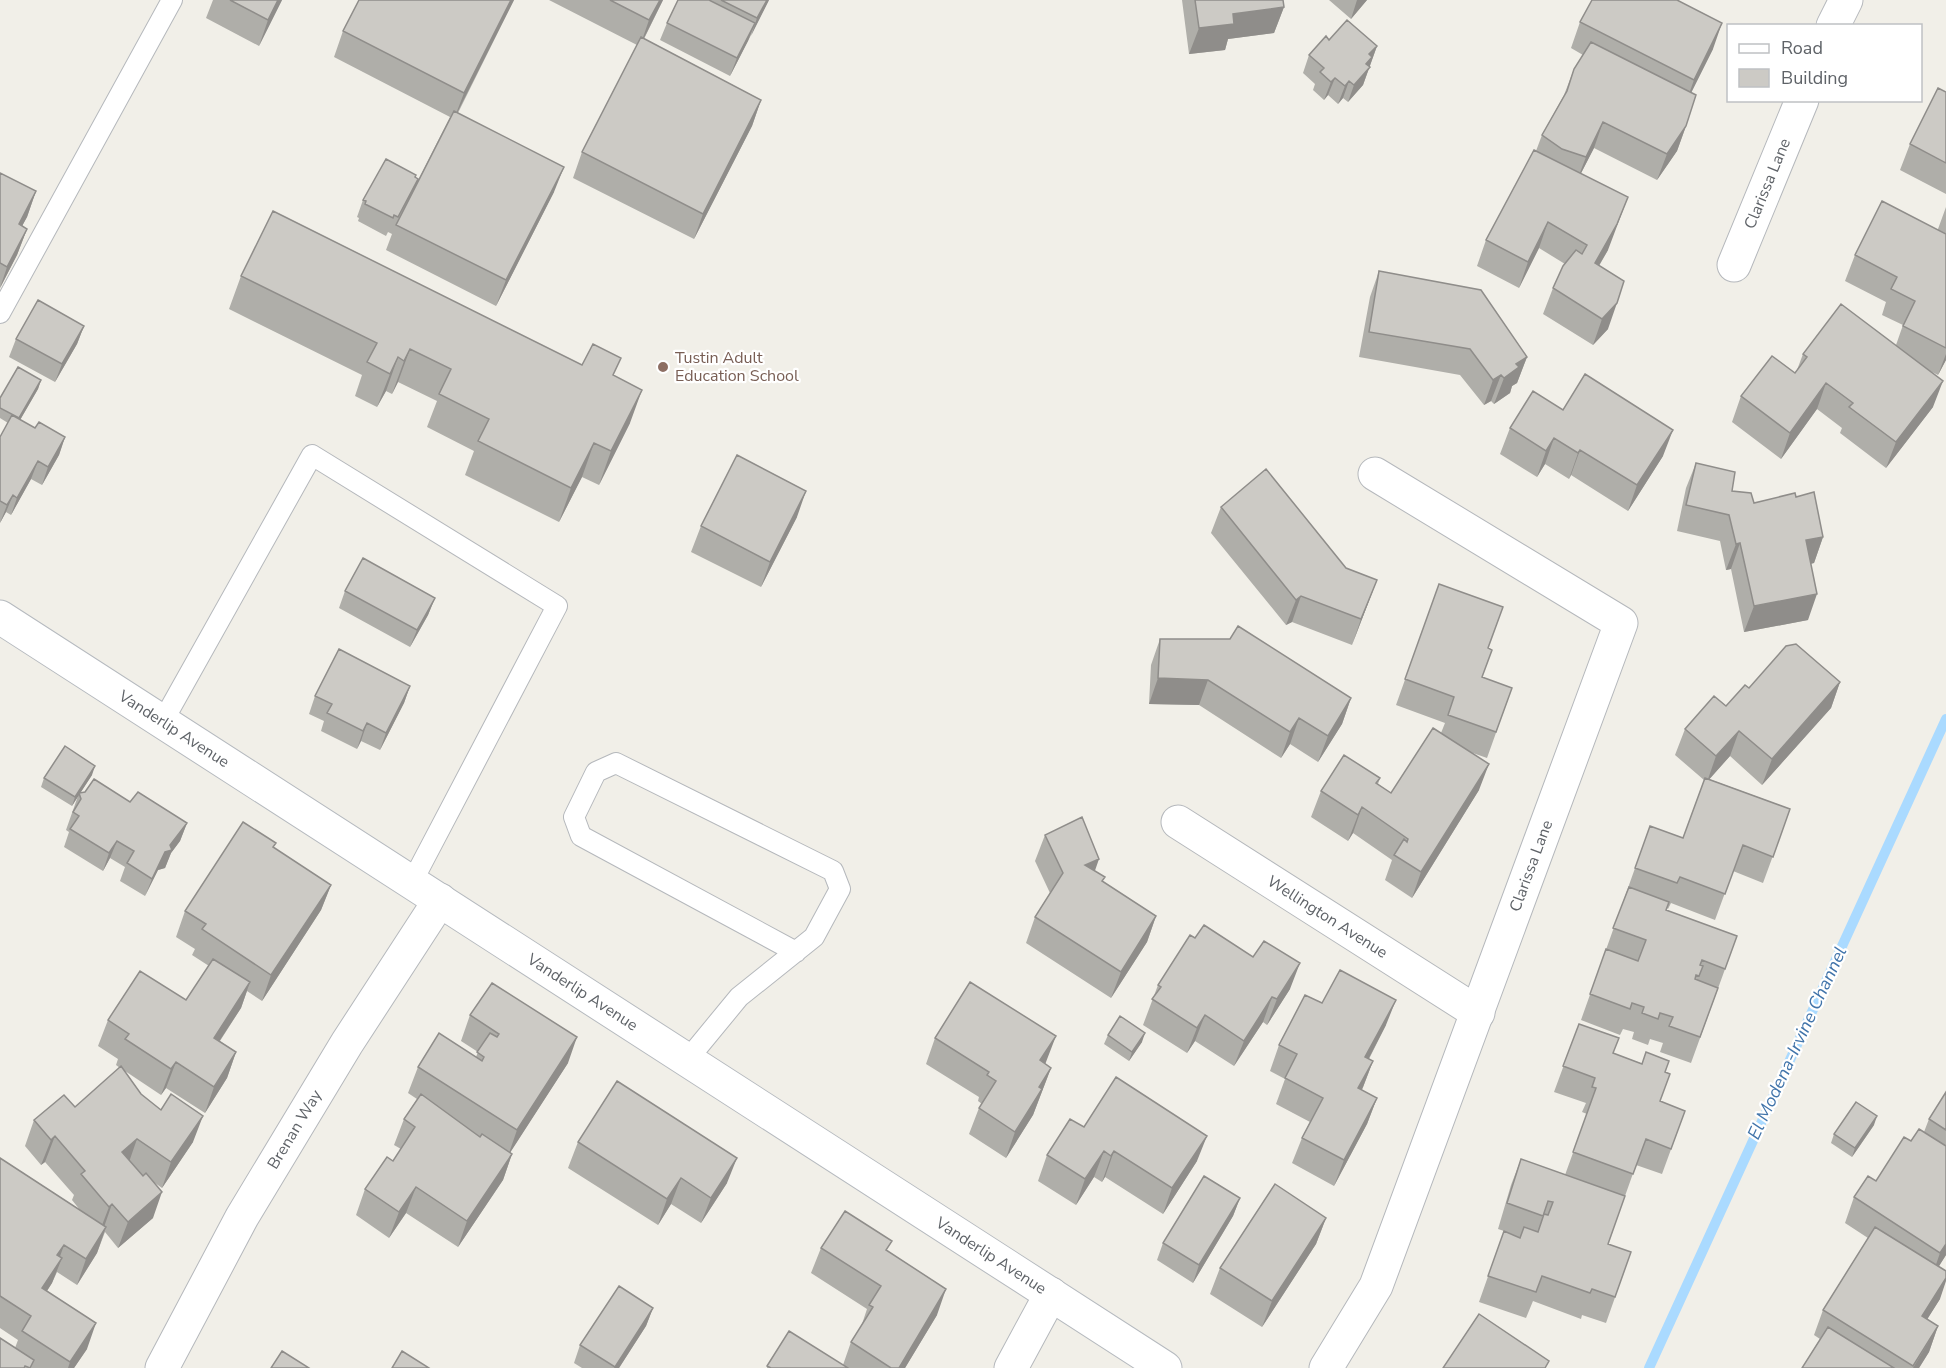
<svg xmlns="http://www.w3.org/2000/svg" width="1946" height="1368" font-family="'Nunito Sans',sans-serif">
	<rect width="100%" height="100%" fill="#f1efe8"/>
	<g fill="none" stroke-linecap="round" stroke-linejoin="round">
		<!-- stream -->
		<path stroke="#aadaff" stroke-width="10" d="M1649,1368L1946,719"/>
		<defs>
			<path id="lane" d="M0,313L172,0
				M163,721L312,455L557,606L412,882
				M688,1059L739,997L814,937L840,889L833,871L616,763L596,772L574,817L581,836L796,952"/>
			<g id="street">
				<path d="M1833,26L1846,0"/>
				<path id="s1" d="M1734,265L1802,100"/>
				<path id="s2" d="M1178,822L1478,1013"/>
				<path id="s3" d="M162,1368L242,1217L347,1043L440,900"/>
				<path d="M1011,1368L1051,1294"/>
				<path id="s4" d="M1326,1368L1376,1286L1621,623L1375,474"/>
			</g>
			<g id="secondary">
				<path id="s5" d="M0,617L1165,1368"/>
			</g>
		</defs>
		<!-- lane casing -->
		<use href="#lane" stroke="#b5b8bc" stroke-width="22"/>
		<!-- street casing -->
		<use href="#street" stroke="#b5b8bc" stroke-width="35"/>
		<!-- secondary casing -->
		<use href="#secondary" stroke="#b6babf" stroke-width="35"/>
		<!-- lane -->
		<use href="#lane" stroke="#fff" stroke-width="20"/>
		<!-- street -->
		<use href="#street" stroke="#fff" stroke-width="33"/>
		<!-- secondary -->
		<use href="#secondary" stroke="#fff" stroke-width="33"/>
	</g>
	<!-- wall -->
	<path fill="#afaea9" d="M213,0H282L259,46L206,18Z
		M359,0H514L458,113L554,192L496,306L386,250L392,234L388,232L386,236L358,221L359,218L357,217L363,200L415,177V186L450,117L334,57L343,31Z
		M549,0H663L644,39L761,100L752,126L694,239L573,178L582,152L637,45Z
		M678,0H769L730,76L660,40L667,23Z
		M1182,0H1283L1284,7L1274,33L1228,39L1225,50L1189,54Z
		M1329,0H1367L1351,19Z
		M1580,22L1713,49L1691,93L1686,126L1677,151L1657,180L1594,148L1581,173L1608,250L1599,266L1608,329L1593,345L1543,314L1553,288L1565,264L1539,248L1519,288L1477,266L1486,240L1536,151L1542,135L1564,95L1574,69L1583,55L1571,48Z
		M1329,40L1377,46L1363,85L1348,102L1343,98L1338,104L1328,95L1324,100L1313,90L1315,84L1303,73L1309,55Z
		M1946,92V194L1900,170L1910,144Z
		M0,173L36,191L27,217L22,226L27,229L17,255L0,288Z
		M1946,207V360L1938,375L1928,370L1933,407L1886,468L1840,433L1842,428L1817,409L1781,459L1732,422L1741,396L1795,373L1797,370L1803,354L1896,345L1903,325L1882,315L1886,302L1845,281L1855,255L1938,229Z
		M1379,271L1527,357L1517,383L1512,386L1510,393L1494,404L1491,401L1484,405L1460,375L1359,357L1370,297Z
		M241,276L582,365L615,376L630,423L599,485L582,477L559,522L465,475L474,451L427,427L437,401L398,382L392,394L386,391L377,407L355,396L362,375L229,309Z
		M84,326L77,344L55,382L9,357L16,339Z
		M41,380L38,389L20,420L35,428L65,437L59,455L42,485L31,479L11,515L6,512L0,523V437L8,423L0,418V398Z
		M1563,410L1663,456L1628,511L1571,475L1569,479L1545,464L1537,477L1500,454L1510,428Z
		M1696,463L1732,491L1754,503L1796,497L1823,537L1814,563L1811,564L1808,620L1744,632L1731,569L1726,570L1720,541L1677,531L1686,488Z
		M1221,507L1346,568L1377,580L1352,645L1292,622L1286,625L1211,533Z
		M797,517L761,587L691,552L701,526Z
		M1439,584L1488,648L1482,677L1512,688L1487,758L1470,752L1479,790L1412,898L1385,880L1392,860L1353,833L1348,841L1311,817L1321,791L1380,778L1378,784L1391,793L1441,733L1445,723L1396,705Z
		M345,591L435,598L428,615L410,647L339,608Z
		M1160,639L1351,698L1342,724L1318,762L1290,744L1281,758L1199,705L1149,704L1151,665Z
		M1840,682L1831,708L1762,785L1730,756L1709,779L1790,809L1763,883L1733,871L1715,920L1671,903L1668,909L1667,908L1666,910L1737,936L1691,1063L1660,1052L1663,1043L1650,1039L1648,1045L1632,1039L1634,1032L1623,1029L1620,1035L1581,1020L1650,826L1683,838L1704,780L1675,755L1685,729L1726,706L1749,688Z
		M410,686L404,703L380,750L361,741L357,749L321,731L324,721L309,714L315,696Z
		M92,775L80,793L130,802L187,823L180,841L171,853L165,868L158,870L145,896L120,881L125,867L110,858L103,871L64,847L69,832L66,830L78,796L72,806L41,787L44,778Z
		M1045,835L1095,871L1103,882L1156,916L1147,942L1111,998L1026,943L1035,917L1050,893L1035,861Z
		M274,848L331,885L321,910L262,1001L247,991L241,1008L220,1041L236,1052L227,1078L205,1113L166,1088L161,1095L125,1071L141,1094L193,1142L162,1188L155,1183L153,1218L118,1248L105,1232L97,1253L77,1285L57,1272L52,1283L47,1291L87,1349L74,1368H0L15,1348L18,1340L0,1328V1158L80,1210L72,1200L74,1195L45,1162L41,1165L25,1146L34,1120L75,1107L120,1068L116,1065L118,1059L98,1046L108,1020L186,1000L209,966L192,955L195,949L176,937L185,911Z
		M1158,985L1290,989L1267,1025L1263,1022L1234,1066L1195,1041L1187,1053L1143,1025Z
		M1322,1003L1386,1025L1369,1059L1373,1061L1362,1090L1377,1098L1367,1124L1334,1186L1292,1163L1302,1138L1310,1122L1276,1104L1285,1079L1270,1071L1279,1045Z
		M470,1015L568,1063L510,1152L512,1154L503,1180L458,1247L406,1213L389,1238L356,1215L365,1189L393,1161L401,1149L394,1145L404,1119L417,1099L408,1093L418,1067L476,1057L478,1052L461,1041Z
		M1579,1024L1613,1053L1665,1072L1660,1101L1685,1111L1662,1174L1636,1165L1625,1196L1608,1244L1631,1252L1606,1323L1582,1315L1581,1319L1533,1301L1526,1318L1479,1302L1504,1231L1498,1229L1511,1185L1521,1159L1565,1175L1587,1114L1582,1112L1586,1103L1554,1092Z
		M1108,1035L1142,1042L1129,1061L1104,1044Z
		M935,1038L1046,1062L1045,1064L1051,1068L1033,1115L1006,1158L969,1134L979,1108L982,1104L978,1101L979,1097L926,1064Z
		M1946,1092V1255L1938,1267L1940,1299L1927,1319L1938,1326L1929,1352L1919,1368H1802L1820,1339L1814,1335L1823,1310L1868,1238L1845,1223L1854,1197L1876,1181L1911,1141L1924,1132L1929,1119Z
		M1874,1125L1852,1157L1831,1143L1834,1134Z
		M1084,1127L1197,1161L1163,1214L1105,1177L1102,1182L1094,1177L1076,1205L1038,1181L1047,1155Z
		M578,1142L727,1183L701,1223L671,1204L658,1225L568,1168Z
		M1240,1198L1233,1216L1193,1283L1157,1260L1163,1243Z
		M1326,1218L1316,1244L1262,1327L1210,1294L1220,1268Z
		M821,1248L888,1252L937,1315L905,1368H767V1366L843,1365L851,1342L861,1327L867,1309L811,1273Z
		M653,1308L646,1326L619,1368H582L574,1363L580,1345Z"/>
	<!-- shaded-wall -->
	<path fill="#8f8d8a" d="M278,0H282L259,46L268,20Z
		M511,0H514L512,4L454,119L464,93Z
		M660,0H663L640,46L649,20Z
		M767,0H769L751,36L757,18Z
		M1357,0H1367L1351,19Z
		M1284,7L1274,33L1228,39L1225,50L1189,54L1199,28L1233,14Z
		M755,23L748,41L730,76L737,58Z
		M1722,23L1713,49L1685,105L1694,80Z
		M1377,46L1363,85L1348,102L1354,85L1369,54Z
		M1335,78L1328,95L1324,100L1331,82Z
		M1349,81L1343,98L1338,104L1345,86Z
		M761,100L752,126L694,239L703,214Z
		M1603,122L1594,148L1576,183L1586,157Z
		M1686,126L1677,151L1657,180L1667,154Z
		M564,167L554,192L496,306L506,280Z
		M36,191L27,217L9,250L19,224Z
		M1628,197L1608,250L1585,289L1595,263Z
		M1548,222L1539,248L1519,288L1528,262Z
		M27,229L17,255L0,288L7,267Z
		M1617,303L1608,329L1593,345L1602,319Z
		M84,326L77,344L55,382L62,364Z
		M410,349L398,382L392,394L404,361Z
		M1946,354V360L1938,375Z
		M398,357L386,391L377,407L390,374Z
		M1527,357L1517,383L1512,386L1510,393L1494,404L1504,378L1516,364Z
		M1501,375L1491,401L1484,405L1493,380Z
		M41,380L38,389L16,427L19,418Z
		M1943,381L1933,407L1886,468L1896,442Z
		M1826,383L1817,409L1781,459L1790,433Z
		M642,390L630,423L599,485L611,451Z
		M1673,430L1663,456L1628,511L1637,485Z
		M65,437L59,455L42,485L48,467Z
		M1554,438L1545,464L1537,477L1546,451Z
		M594,443L582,477L559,522L571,488Z
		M1580,450L1571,475L1569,479L1578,453Z
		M38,461L31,479L11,515L17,498Z
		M806,491L797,517L761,587L770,562Z
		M13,495L6,512L0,523L7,505Z
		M1823,537L1814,563L1797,566L1806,540Z
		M1740,543L1731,569L1726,570L1736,544Z
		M1377,580L1352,645L1361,619Z
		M1817,594L1808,620L1744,632L1754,606Z
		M1301,596L1292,622L1286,625L1296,600Z
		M435,598L428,615L410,647L417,630Z
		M1158,678L1208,680L1199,705L1149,704Z
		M1840,682L1831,708L1762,785L1772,759Z
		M410,686L404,703L380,750L386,733Z
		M1351,698L1342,724L1318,762L1328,736Z
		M1299,718L1290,744L1281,758L1290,732Z
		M367,723L361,741L357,749L363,731Z
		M1739,731L1730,756L1707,782L1716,756Z
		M1489,764L1479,790L1412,898L1421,872Z
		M95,766L92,775L72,806L75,797Z
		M1362,807L1353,833L1348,841L1358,815Z
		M187,823L180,841L171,853L165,868L158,870L145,896L152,879L165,852Z
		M117,841L110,858L103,871L109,853Z
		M1099,859L1090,885L1085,865Z
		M331,885L321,910L262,1001L271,975Z
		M1156,916L1147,942L1111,998L1121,972Z
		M1300,963L1290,989L1267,1025L1277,999Z
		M250,982L241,1008L205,1063L214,1038Z
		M1272,997L1263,1022L1234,1066L1244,1041Z
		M1396,1000L1386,1025L1356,1083L1365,1057Z
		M1205,1015L1195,1041L1187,1053L1197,1028Z
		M1145,1033L1142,1042L1129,1061L1132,1052Z
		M1056,1036L1046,1062L1031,1086L1040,1060Z
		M577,1037L568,1063L508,1156L517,1130Z
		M236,1052L227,1078L205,1113L214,1087Z
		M1373,1061L1363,1087L1349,1114L1358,1088Z
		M176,1062L166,1088L161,1095L171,1069Z
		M1051,1068L1033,1115L1006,1158L1015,1132L1039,1087Z
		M1377,1098L1367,1124L1334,1186L1344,1160Z
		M203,1116L193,1142L162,1188L171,1162Z
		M1877,1116L1874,1125L1852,1157L1855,1148Z
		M55,1136L45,1162L41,1165L51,1140Z
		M1207,1136L1197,1161L1163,1214L1172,1188Z
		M137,1139L128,1165L122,1152Z
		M1104,1151L1094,1177L1076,1205L1085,1179Z
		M1114,1151L1105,1177L1102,1182L1111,1156Z
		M512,1154L503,1180L458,1247L467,1221Z
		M737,1158L727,1183L701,1223L711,1198Z
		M681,1178L671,1204L658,1225L667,1199Z
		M416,1187L406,1213L389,1238L399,1212Z
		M162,1192L153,1218L118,1248L128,1222Z
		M1240,1198L1233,1216L1193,1283L1199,1265Z
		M112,1204L103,1230L99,1233L109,1207Z
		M1326,1218L1316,1244L1262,1327L1272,1301Z
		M106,1227L97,1253L77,1285L86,1259Z
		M1946,1244V1255L1931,1279L1940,1253Z
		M64,1245L57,1265L62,1258L52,1283L32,1314L42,1288L57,1255Z
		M1946,1278V1281L1940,1299L1913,1342L1922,1316Z
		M946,1289L937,1315L905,1368H899Z
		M653,1308L646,1326L619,1368H614Z
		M96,1323L87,1349L74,1368H68L70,1362Z
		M1938,1326L1929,1352L1919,1368H1913Z"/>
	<!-- building -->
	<path fill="#cccac5" stroke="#8f8d8a" stroke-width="1.5" d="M230,0H278L268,20Z
		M359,0H511L464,93L343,31Z
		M610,0H660L649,20Z
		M678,0H709L755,23L737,58L667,23Z
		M721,0H767L757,18Z
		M1195,0H1283L1284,7L1233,14L1234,24L1199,28Z
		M1592,0H1677L1722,23L1694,80L1580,22Z
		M1347,20L1377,46L1369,54L1372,57L1366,64L1370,67L1354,85L1349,81L1345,86L1335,78L1331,82L1320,72L1324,68L1309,55L1326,36L1329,40Z
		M641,37L761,100L703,214L582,152Z
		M1591,42L1696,95L1686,126L1667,154L1603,122L1586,157L1562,149L1542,135L1567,91L1574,69Z
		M1938,88L1946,92V163L1910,144Z
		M454,111L564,167L506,280L396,225Z
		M1534,150L1628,197L1617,224L1595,263L1624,281L1617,303L1602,319L1553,288L1563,266L1576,250L1582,254L1587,245L1548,222L1528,262L1486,240Z
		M386,159L416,175L415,177L418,179L398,217L394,215L393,218L365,204L366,201L363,200Z
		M0,173L36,191L19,224L27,229L7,267L0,263Z
		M1882,201L1946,234V348L1903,326L1915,301L1891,289L1897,277L1855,255Z
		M273,211L582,365L593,344L621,358L613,375L642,390L611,451L594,443L571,488L478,441L489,419L439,394L451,369L410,349L404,361L398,357L390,374L367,362L377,343L241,276Z
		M1379,271L1481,290L1527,357L1516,364L1519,367L1504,378L1501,375L1493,380L1470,349L1369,332Z
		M38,300L84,326L62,364L16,339Z
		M1841,304L1943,381L1896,442L1849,407L1853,403L1826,383L1790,433L1741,396L1772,356L1795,373L1807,357L1803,354Z
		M18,367L41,380L19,418L0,408V398Z
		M1585,374L1673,430L1637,485L1580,450L1578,453L1554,438L1546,451L1510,428L1533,391L1563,410Z
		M12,415L35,428L39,422L65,437L48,467L38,461L17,498L13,495L7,505L0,501V437Z
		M737,455L806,491L770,562L701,526Z
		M1696,463L1735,472L1732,491L1751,493L1754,503L1795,493L1796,497L1814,492L1823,537L1806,540L1817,594L1754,606L1740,543L1736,544L1729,515L1686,505Z
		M1266,469L1346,568L1377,580L1361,619L1301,596L1296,600L1221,507Z
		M363,558L435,598L417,630L345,591Z
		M1439,584L1503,607L1488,648L1492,650L1482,677L1512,688L1496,732L1448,715L1454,697L1405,679Z
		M1238,626L1351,698L1328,736L1299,718L1290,732L1208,680L1158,678L1160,639H1230Z
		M1796,644L1840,682L1772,759L1739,731L1716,756L1685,729L1714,696L1726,706L1745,685L1749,688L1786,646Z
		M339,649L410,686L386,733L367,723L363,731L327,713L332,704L315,696Z
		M1433,728L1489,764L1421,872L1394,855L1404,839L1407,842L1408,839L1362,807L1358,815L1321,791L1344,755L1380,778L1376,783L1391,793Z
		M65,746L95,766L75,797L44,778Z
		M1705,778L1790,809L1773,857L1743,845L1725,894L1680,877L1677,883L1635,868L1650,826L1683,838Z
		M94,779L130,802L138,792L187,823L170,845L172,850L165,852L152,879L127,863L134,851L117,841L109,853L70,829L79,816L73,812L81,799L79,793L85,792Z
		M1082,817L1099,859L1085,865L1105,877L1102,881L1156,916L1121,972L1035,917L1063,873L1045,835Z
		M243,822L276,843L273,847L331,885L271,975L202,929L206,924L185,911Z
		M1629,887L1669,902L1666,910L1737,936L1725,969L1702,960L1700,965L1703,966L1699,976L1696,975L1695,979L1718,988L1700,1037L1669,1026L1673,1017L1660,1013L1658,1019L1642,1013L1644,1007L1632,1003L1630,1009L1590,994L1606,949L1638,961L1646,940L1613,928Z
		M1204,925L1253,957L1264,941L1300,963L1277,999L1272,997L1244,1041L1205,1015L1197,1028L1152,999L1161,987L1158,985L1190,935L1195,938Z
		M213,959L250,982L214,1038L236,1052L214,1087L176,1062L171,1069L125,1039L129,1034L108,1020L140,971L186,1000Z
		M1340,970L1396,1000L1365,1057L1373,1061L1358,1088L1377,1098L1344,1160L1302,1138L1323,1098L1285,1078L1297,1054L1279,1045L1305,995L1322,1003Z
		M970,982L1056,1036L1040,1060L1051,1068L1039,1087L1042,1089L1015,1132L979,1108L996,1081L987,1075L989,1072L935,1038Z
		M492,983L577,1037L517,1130L418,1067L439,1033L482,1061L484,1057L477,1052L490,1033L497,1037L499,1034L470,1015Z
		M1120,1016L1145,1033L1132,1052L1108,1035Z
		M1579,1024L1619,1038L1613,1053L1642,1064L1646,1052L1669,1061L1665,1072L1670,1074L1660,1101L1685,1111L1671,1149L1646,1139L1633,1174L1573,1152L1596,1088L1592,1087L1595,1078L1563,1066Z
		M121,1066L141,1094L161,1110L171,1094L203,1116L171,1162L137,1139L122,1152L143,1176L146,1173L162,1192L128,1222L112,1204L109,1207L81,1174L85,1171L55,1136L51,1140L34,1120L64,1095L75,1107Z
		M1116,1077L1207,1136L1172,1188L1114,1151L1111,1156L1104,1151L1085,1179L1047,1155L1070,1119L1084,1127Z
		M617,1081L737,1158L711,1198L681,1178L667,1199L578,1142Z
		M1946,1092V1130L1929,1119Z
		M421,1094L480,1137L482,1134L512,1154L467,1221L416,1187L399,1212L365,1189L387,1157L393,1161L415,1127L404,1119Z
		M1856,1102L1877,1116L1855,1148L1834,1134Z
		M1919,1129L1946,1146V1244L1940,1253L1854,1197L1868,1176L1876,1181L1904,1137L1911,1141Z
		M0,1158L106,1227L86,1259L64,1245L57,1255L62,1258L42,1288L96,1323L70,1362L22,1331L31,1316L0,1296Z
		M1521,1159L1625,1196L1608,1244L1631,1252L1615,1297L1592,1289L1590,1293L1542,1276L1536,1292L1488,1276L1504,1231L1520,1238L1524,1227L1538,1232L1544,1214L1548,1215L1553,1202L1548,1201L1543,1216L1507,1203Z
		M1204,1176L1240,1198L1199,1265L1163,1243Z
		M1275,1184L1326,1218L1272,1301L1220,1268Z
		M845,1211L892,1241L886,1250L946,1289L899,1368H891L851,1342L873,1307L869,1305L881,1286L821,1248Z
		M1875,1227L1946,1271V1278L1922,1316L1938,1326L1913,1366L1823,1310Z
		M619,1286L653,1308L615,1367L580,1345Z
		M1479,1314L1549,1361L1545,1368H1443Z
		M1828,1327L1894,1368H1802Z
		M789,1331L848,1368H771L767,1366Z
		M0,1338L34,1360L30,1368L25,1366L24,1368H0Z
		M282,1351L309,1368H271Z
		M402,1351L429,1368H392Z"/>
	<!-- markers -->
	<circle fill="#8d6e63" stroke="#fff" stroke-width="2" cx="663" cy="367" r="6"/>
	<g text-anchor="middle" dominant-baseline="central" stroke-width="4.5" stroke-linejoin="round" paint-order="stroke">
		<!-- street labels -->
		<g font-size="16" fill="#5f6368" stroke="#fff">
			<text stroke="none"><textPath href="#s1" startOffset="88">Clarissa Lane</textPath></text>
			<text stroke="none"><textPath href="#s5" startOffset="207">Vanderlip Avenue</textPath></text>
			<text stroke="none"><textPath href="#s4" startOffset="544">Clarissa Lane</textPath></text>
			<text stroke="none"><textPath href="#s2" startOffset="177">Wellington Avenue</textPath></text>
			<text stroke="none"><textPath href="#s5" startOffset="693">Vanderlip Avenue</textPath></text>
			<text stroke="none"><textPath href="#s3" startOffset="273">Brenan Way</textPath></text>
			<text stroke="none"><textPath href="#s5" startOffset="1179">Vanderlip Avenue</textPath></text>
		</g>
		<!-- education labels -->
		<g font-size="16" fill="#785e54" stroke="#fff" text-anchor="start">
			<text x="675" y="358">Tustin Adult<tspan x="675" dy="18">Education School</tspan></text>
		</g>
		<!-- water labels -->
		<g font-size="18" font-style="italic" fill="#4174aa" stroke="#fff">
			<text transform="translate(1797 1043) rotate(-65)">El Modena-Irvine Channel</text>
		</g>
	</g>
	<!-- legend -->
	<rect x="1727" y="24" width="195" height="78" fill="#ffffff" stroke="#bfc1c3" stroke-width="1.5"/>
	<rect x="1739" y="44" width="30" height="9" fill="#ffffff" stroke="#bfc1c3" stroke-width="1.5"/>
	<text x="1781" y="54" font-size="18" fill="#5f6368">Road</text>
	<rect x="1739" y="69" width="30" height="18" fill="#cccac5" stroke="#bfc1c3" stroke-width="1.5"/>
	<text x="1781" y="84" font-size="18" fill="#5f6368">Building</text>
</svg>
